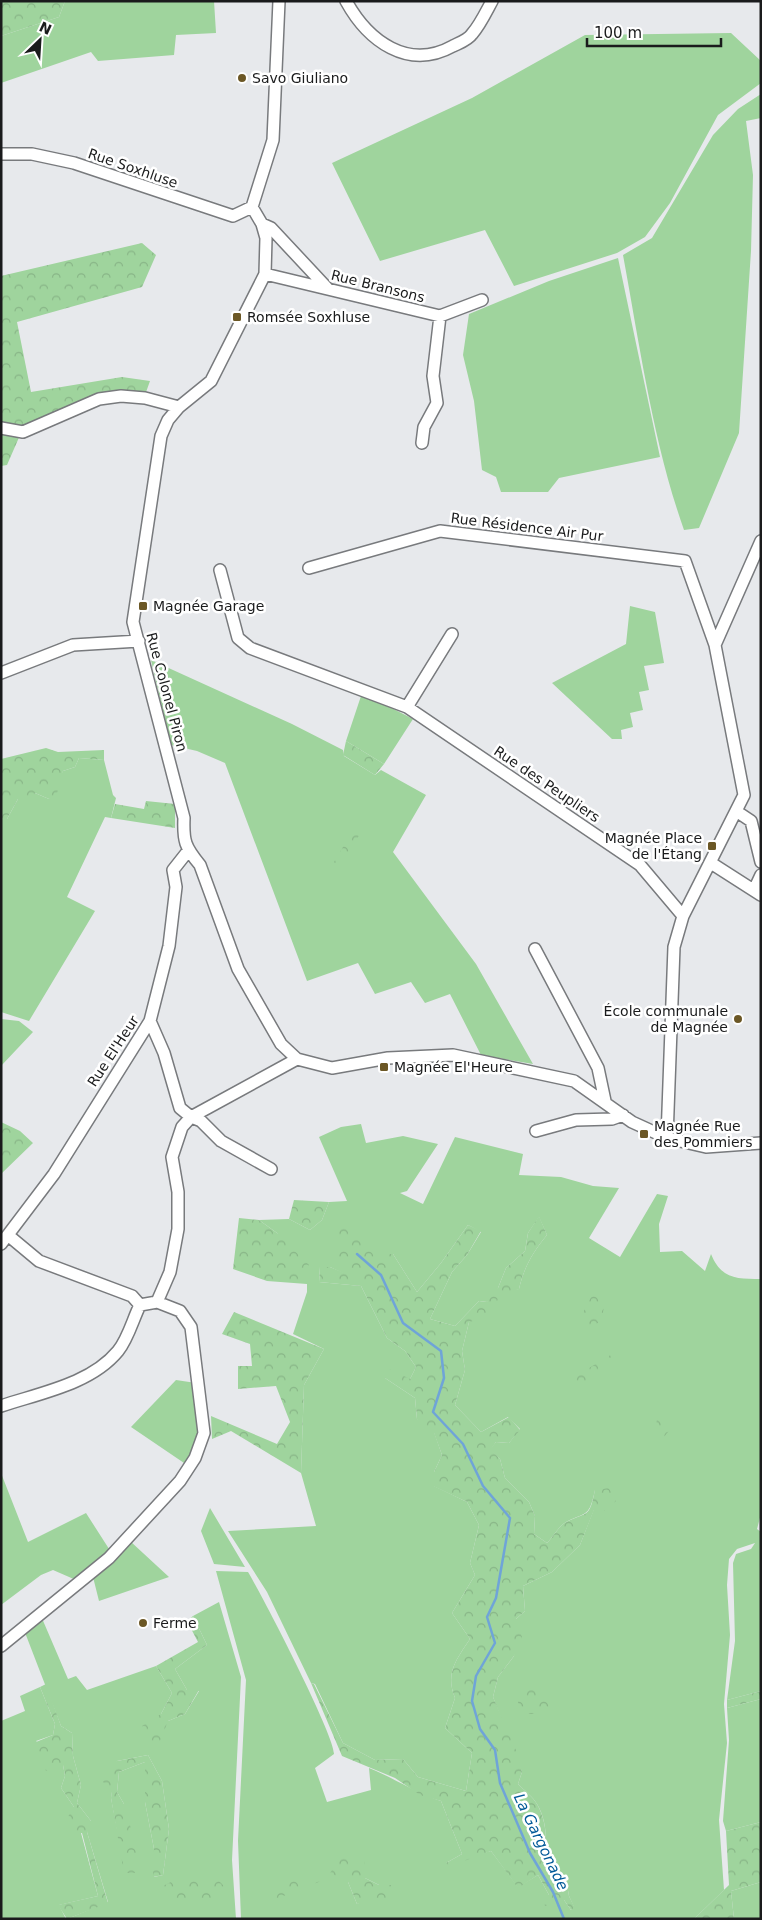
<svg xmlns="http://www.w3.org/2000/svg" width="762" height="1920" font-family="'DejaVu Sans',sans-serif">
	<defs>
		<pattern id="forest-crowns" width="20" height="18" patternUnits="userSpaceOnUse" patternTransform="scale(1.25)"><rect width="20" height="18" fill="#9fd49d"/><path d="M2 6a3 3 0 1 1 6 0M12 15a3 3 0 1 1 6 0" fill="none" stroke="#88b587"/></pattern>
	</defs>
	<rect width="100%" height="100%" fill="#e7e9ec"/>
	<!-- grass -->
	<path fill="#9fd49d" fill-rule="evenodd" d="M65,1H214L216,33L176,35L174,55L98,61L91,52L1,83V36L59,17Z
		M731,33L761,61V83L718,115L670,203L645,237L617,253L514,286L485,230L380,261L332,163L472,98L585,35Z
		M761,94V118L746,121L753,175L751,251L739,433L699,528L684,530C653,442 640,347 623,255L652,238L713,135L738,109Z
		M618,258L660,457L559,478L548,492H501L496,477L482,470L474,401L463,355L469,314L549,281Z
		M630,606L655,612L664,663L644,666L649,690L639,692L643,710L630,713L633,727L621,730L622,739H612L552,683L626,644Z
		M151,660L292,724L343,750L344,756L375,775L381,770L426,795L393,852L476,964L533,1064L481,1055L450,994L425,1003L411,982L375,994L358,963L307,981L225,763L197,751L171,745Z
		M362,693L413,719L384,764L346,741Z
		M79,758L104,760L113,795L116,798L111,818L105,817L67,897L95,911L29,1021L1,1012V819H7L18,799L35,793L49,799L63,771L75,767Z
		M1,1019L19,1021L33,1032L1,1066Z
		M361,1124L366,1143L403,1136L438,1144L407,1191L400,1193L423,1204L455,1137L523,1154L519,1175L561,1177L593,1186L619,1188L589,1238L620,1257L657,1194L668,1196L659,1224L660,1252L682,1251L705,1271L711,1254C721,1279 737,1279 761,1279V1514L757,1529L761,1532V1691L727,1700L735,1641L733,1563L736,1554L751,1549L755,1543L737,1549L729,1559L727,1585L730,1635L724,1704L727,1743L719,1820L724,1890L694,1919H241L238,1841L246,1680L216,1571L248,1572C262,1595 335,1736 334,1754L315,1768L327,1802L371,1790L369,1768C394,1778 416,1793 441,1801L462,1854L446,1863L491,1851L518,1887L538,1875L549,1895L564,1900L571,1910L574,1907L569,1896L566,1879L553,1877L544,1866C547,1846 548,1822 537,1804C533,1797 524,1790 518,1784L522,1772L493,1697L498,1677L514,1656L516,1619L525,1611L523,1586L552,1572L580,1545L594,1509L595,1490C589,1517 588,1511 566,1522C559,1526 553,1537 547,1543L534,1534L535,1516L529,1502L505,1478L500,1459L490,1449L496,1442L509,1443L520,1429L508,1417L481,1432L455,1405L465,1370L462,1351L469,1322L501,1291L519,1289C524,1267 533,1252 547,1235L539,1217L528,1233L525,1251L506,1268L498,1288L487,1302L479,1301L455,1326L430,1319L452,1272L467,1255L481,1232L468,1225L441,1263L417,1292L393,1254L347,1266V1275L330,1267H320L319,1282L361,1286L387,1338L405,1351L416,1367L410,1379L385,1378L415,1398L417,1419L434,1432L442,1455L434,1472V1486L467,1502L479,1525L470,1563L475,1575L452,1613L470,1639C456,1660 445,1673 455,1698L445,1728L472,1753L466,1791L418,1777L403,1759L375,1760L343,1743L315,1684L311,1683L267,1592L228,1531L316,1526L301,1473L304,1385L324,1349L293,1334L307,1292V1284L277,1233L259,1220L289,1219L310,1230L322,1220L329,1202L347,1201L319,1137L341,1127ZM365,1878L379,1885H395L357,1904L348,1882Z
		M176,1380L196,1383L202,1434L187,1465L131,1427Z
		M1,1473L28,1542L86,1513L111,1552L76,1580L53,1570L41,1575L1,1605Z
		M210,1508L245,1567L214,1564L201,1531Z
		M130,1541L169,1577L99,1601L92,1573Z
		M219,1602L241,1677L232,1860L236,1919H67L108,1902L87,1832L91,1821L77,1803L81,1785L73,1756L72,1733L61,1726L24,1630L41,1616L68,1679L76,1676L87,1690L156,1666L172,1693L161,1714L168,1721L185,1714L199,1691L187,1690L175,1669L207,1645L193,1616ZM148,1755L162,1781L169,1829L163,1875L154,1877V1849L145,1802V1762L119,1772L117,1792L124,1804L117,1829L111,1798L117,1761Z
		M40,1687L55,1724L53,1735L36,1741L63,1765L65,1776L61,1788L74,1807L98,1896L59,1905L66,1919H1V1721L25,1711L20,1696Z
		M761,1699V1822L726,1831L723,1821L729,1740L727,1708Z
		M761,1882V1919H734L731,1891Z"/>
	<!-- forest -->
	<path fill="url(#forest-crowns)" d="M1,1H65L59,17L1,36Z
		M142,243L156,255L142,287L17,322L31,392L122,377L150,381L145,395L104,393L24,426L7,465L1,466V276Z
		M346,741L384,764L375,775L343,755Z
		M46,748L58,752L104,750V760L79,758L75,767L63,771L56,797L49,799L35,793L29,801L18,799L7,819H1V759Z
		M146,801L175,804V828L111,818L115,804L144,809Z
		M352,832L359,835L347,864L334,871L331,867Z
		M1,1122L20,1131L33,1143L1,1174Z
		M294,1200L329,1202L322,1220L310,1230L289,1219Z
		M539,1216L547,1235C533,1252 524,1267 519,1289L508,1293L501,1292L497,1301L491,1302L485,1318L469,1322L462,1351L465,1370L455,1405L481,1432L509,1417L520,1430L509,1443L496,1442L491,1449L500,1459L505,1478L529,1502L535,1516L534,1534L547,1543C553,1537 559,1526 566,1522C588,1511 589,1519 595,1490L609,1488L616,1501L604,1511L594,1510L580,1545L552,1572L523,1586L525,1611L516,1619L522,1637L514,1656L498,1677L493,1697L518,1755L522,1772L518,1784C524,1790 533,1797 537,1804C548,1823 547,1846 544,1866L553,1877L566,1878L569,1896L575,1908L571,1910L564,1900L545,1906L544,1901L549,1895L538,1875L518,1888L491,1851L448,1867L446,1863L462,1854L441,1801L420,1795L395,1778L342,1756L311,1683L314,1684L343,1743L375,1760L403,1759L418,1777L466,1791L472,1753L445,1728L455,1698C445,1673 456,1660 470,1639L452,1613L475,1575L470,1563L479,1525L467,1502L433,1486L434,1472L442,1455L434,1433L420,1429L417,1419L415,1398L385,1378L390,1369L410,1379L416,1367L405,1351L387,1338L361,1286L319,1282L320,1267H330L347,1274V1266L335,1258L340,1225L372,1247L374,1254H393L417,1292L441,1263L468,1225L481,1231L467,1255L452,1272L430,1319L455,1326L479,1301L487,1302L490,1289L498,1288L506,1268L525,1251L528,1233Z
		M239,1218L259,1220L277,1233L309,1265L307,1284L267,1281L233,1269Z
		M593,1293L605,1298L602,1320L592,1327L580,1319Z
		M234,1312L324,1349L304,1385L301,1473L231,1431L212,1439L211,1416L277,1444L290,1422L276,1386L238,1389V1366H252L250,1344L222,1334Z
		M619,1350L624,1353L578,1387L571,1384L569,1380Z
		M657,1419L675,1423L660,1442H653Z
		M193,1616L207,1645L175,1669L187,1690H199L185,1714L168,1721L158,1746H148L142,1740V1726L161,1714L172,1693L156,1666L198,1642L187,1621Z
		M46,1684L61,1726L72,1733L73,1756L81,1785L77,1803L91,1821L92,1830L87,1832L108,1903L67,1919L58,1905L98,1896L82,1833L75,1834L66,1820L74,1807L61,1788L65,1776L63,1765L46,1771L36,1742L53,1735L55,1724L40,1687Z
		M523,1685L540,1691L553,1704L544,1714H521L516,1694Z
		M761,1691V1699L727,1708V1700Z
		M148,1755L162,1781L169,1829L163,1875L153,1877L154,1849L145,1802V1762L119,1772L117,1792L124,1804L139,1857L135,1873H124L111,1798L112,1789L103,1782V1771L117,1761Z
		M761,1822V1882L731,1891L734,1919H694L729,1885L726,1831Z
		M364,1855L365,1878L379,1885H395L399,1895L357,1904L348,1882L330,1873L341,1857Z
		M321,1873L323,1876L321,1881L271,1901L270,1888Z
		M175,1880L219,1881L228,1890L218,1897L174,1903L159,1888Z"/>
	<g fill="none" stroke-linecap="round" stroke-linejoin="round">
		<!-- stream -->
		<path stroke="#6fa4d8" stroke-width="2.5" d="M357,1254L381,1275L403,1323L441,1351L444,1378L433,1412L463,1444L483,1486L510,1518L496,1598L487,1617L495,1643L476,1676L472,1701L480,1729L495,1750L500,1783L530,1853L553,1892L564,1919"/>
		<defs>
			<path id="minor" d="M279,1L273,140L252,207L262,224L266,238L265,274L211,381L179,407L168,420L161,436L133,622L184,818C183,841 185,847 200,865L238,969L281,1044L297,1059L332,1068L388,1058L453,1055L574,1081L632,1122L667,1138L706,1147L761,1143
				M346,1C368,41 408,71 453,46C459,43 468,40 472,34C480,25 486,12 492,1
				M1,154H32L74,163L233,216L252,207
				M262,224L271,228L328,289
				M265,274L440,316L482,300
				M1,428L23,432L99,399L121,396L145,398L179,407
				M422,443L424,427L437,403L433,376L440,316
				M309,568L440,531L685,561L715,645L744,795L683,916L674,947L667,1138
				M220,570L238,638L250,648L407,707L640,865L683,916
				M715,645L761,541
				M1,673L73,645L139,641
				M407,707L452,634
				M736,811L751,821L761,862
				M711,863L761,895
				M754,890L761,875
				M535,949L598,1068L605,1101
				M150,1021L164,1053L180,1108L191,1117L201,1121L221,1141L271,1169
				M536,1131L576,1120L612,1119L623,1115
				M9,1236L39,1261L132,1296L140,1305
				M1,1244L54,1174L150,1021L169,946L176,887L173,870L188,851
				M1,1406C40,1393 91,1384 118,1351C128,1339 133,1319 140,1305L157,1302
				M1,1646L109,1558L180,1481L195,1458L204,1433L191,1327L180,1311L157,1302L170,1272L178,1229V1192L172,1157L182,1127L191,1117L297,1059"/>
		</defs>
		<!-- minor casing -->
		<use href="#minor" stroke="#787a7d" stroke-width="14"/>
		<!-- minor -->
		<use href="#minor" stroke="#fff" stroke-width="11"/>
	</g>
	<!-- markers -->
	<g fill="#6b5725" stroke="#fff" stroke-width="2">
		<circle cx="242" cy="78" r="5"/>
		<rect x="232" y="312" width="10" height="10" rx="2.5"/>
		<rect x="138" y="601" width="10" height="10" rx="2.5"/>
		<rect x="707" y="841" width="10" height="10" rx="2.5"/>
		<circle cx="738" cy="1019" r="5"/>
		<rect x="379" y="1062" width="10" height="10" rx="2.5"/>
		<rect x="639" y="1129" width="10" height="10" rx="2.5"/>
		<circle cx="143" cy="1623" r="5"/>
	</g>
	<g text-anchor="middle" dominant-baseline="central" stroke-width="5" stroke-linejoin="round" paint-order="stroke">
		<!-- poi labels -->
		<g font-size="14" fill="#1a1b1c" stroke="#fff" text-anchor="start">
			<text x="252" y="78">Savo Giuliano</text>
			<text x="247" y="317">Romsée Soxhluse</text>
			<text x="153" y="606">Magnée Garage</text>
			<text x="702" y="838" text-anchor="end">Magnée Place<tspan x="702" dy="16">de l'Étang</tspan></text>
			<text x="728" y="1011" text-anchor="end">École communale<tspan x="728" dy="16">de Magnée</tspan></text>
			<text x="394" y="1067">Magnée El'Heure</text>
			<text x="654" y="1126">Magnée Rue<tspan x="654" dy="16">des Pommiers</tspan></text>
			<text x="153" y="1623">Ferme</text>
		</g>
		<!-- street labels -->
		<g font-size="14" fill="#1a1b1c" stroke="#fff">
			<text transform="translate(133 168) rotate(19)">Rue Soxhluse</text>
			<text transform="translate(378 286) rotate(14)">Rue Bransons</text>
			<text transform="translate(527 527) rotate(7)">Rue Résidence Air Pur</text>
			<text transform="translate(167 692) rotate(75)">Rue Colonel Piron</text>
			<text transform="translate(547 784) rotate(34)">Rue des Peupliers</text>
			<text transform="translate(113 1051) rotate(-57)">Rue El'Heur</text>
		</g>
		<!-- water labels -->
		<g font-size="15" font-style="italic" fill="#005998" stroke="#fff">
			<text transform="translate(541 1842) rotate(64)">La Gargonade</text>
		</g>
	</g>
	<!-- border -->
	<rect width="762" height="1920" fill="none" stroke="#1a1b1c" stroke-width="5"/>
	<!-- north arrow -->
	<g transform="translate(40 40) rotate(25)" stroke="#ffffff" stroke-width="4" paint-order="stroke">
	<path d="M0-4L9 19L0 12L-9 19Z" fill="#1a1b1c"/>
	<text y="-8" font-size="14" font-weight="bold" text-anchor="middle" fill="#1a1b1c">N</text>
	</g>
	<!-- scale -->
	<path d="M587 38v8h134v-8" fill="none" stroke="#1a1b1c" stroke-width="2.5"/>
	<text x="594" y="38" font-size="15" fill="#1a1b1c" stroke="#ffffff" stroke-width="4" paint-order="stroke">100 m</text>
</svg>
